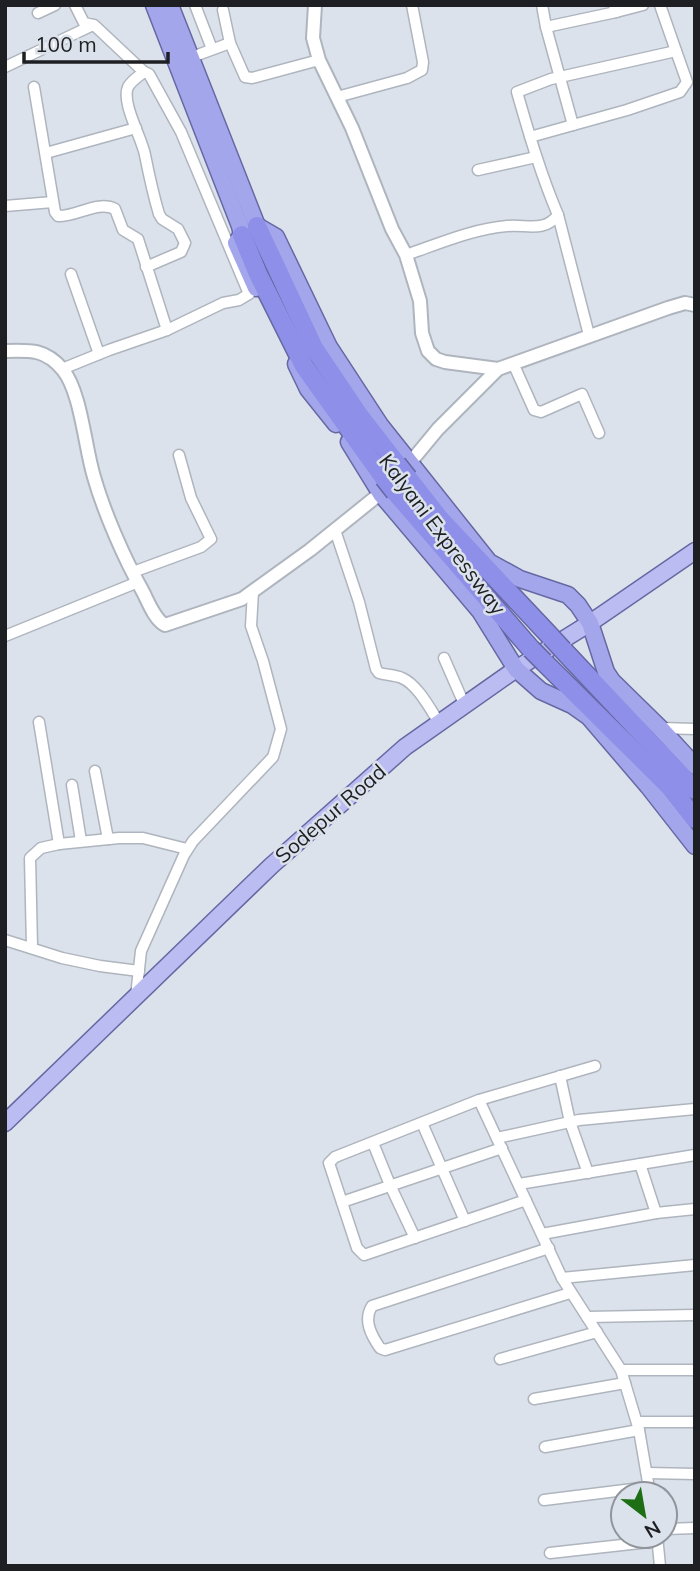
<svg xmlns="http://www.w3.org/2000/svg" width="700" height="1571" viewBox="0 0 700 1571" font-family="Mulish,sans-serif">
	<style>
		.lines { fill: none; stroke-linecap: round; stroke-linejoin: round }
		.minor-casing { stroke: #afb5be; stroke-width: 13 }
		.tertiary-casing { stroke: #afb5be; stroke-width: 16 }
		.primary-casing { stroke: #6668a3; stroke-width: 19 }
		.trunk-casing { stroke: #6668a3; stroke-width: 19 }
		.motorway-casing { stroke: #6668a3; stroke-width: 21 }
		.minor { stroke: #fff; stroke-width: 10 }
		.tertiary { stroke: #fff; stroke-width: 12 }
		.primary { stroke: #bbbcf1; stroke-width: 16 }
		.trunk { stroke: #a4a6ec; stroke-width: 16 }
		.motorway { stroke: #8e8fe8; stroke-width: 18 }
		.motorway-bridge-casing { stroke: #6668a3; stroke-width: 21; stroke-linecap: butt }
		.motorway-bridge { stroke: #8e8fe8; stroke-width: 18 }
		.labels { text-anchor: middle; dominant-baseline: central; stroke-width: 5; stroke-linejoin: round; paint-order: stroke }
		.street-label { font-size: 21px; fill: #1d1f22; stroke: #dce2eb }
	</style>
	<rect width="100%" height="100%" fill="#dce2eb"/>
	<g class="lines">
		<defs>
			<g id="minor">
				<path d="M195,5L212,49"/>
				<path d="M542,5L546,27L573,125"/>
				<path d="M614,5L616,12L643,5"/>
				<path d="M660,5L676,51"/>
				<path d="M223,10L230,43L245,77L252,78L319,60"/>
				<path d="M38,13L55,5"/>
				<path d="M546,27L616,12"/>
				<path d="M192,57L230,43"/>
				<path d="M5,67L93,25"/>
				<path d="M144,72C139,76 131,81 128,87C121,103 142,138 145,155C149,175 153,194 159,214L162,219L178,229L185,243L181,252L146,267"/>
				<path d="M34,87L55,212L58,216C76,217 98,200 115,209L123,230L138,239L167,330"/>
				<path d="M337,97L407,78L422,70L423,62L412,5"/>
				<path d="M46,153L136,128"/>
				<path d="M478,170L536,157"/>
				<path d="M5,206L53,202"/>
				<path d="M558,215L589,335"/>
				<path d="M406,255C438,244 472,229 507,226C526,224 544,233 558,215C541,175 529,134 517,92L551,79L676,51L687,82L680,92L627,110L530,137"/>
				<path d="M71,274L99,354"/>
				<path d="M513,363L534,410L541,412L582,394L599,433"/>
				<path d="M62,369L109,350L167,330L223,303L239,300L249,294L181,132L149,74L144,72L94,25L84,23L75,5"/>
				<path d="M335,530L359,602L376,669L379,673C386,675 395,675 402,678C418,685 430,709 440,724"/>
				<path d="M133,572L201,547L211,539L191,498L179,455"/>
				<path d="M5,636L138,582"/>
				<path d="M444,658L465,706"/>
				<path d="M39,722L59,844"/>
				<path d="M661,728L695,729"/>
				<path d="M95,771L108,839"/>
				<path d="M72,785L81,841"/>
				<path d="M5,940L62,958L100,966L139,971"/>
				<path d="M32,947L30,858L41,848L59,844L119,838H143L187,849"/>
				<path d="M136,996L141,951L184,855L193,841L273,757L281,729L263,661L251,626L253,591"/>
				<path d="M560,1076L570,1122L588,1173"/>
				<path d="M479,1100L595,1066"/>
				<path d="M422,1123L465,1221"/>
				<path d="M497,1138L579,1120L695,1109"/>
				<path d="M373,1143L390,1185L415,1238"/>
				<path d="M640,1164L656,1213"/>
				<path d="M519,1184L695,1155"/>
				<path d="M526,1200L364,1255L357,1248L329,1163L335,1157L479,1100L562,1278L621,1370L639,1430L650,1494"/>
				<path d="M342,1202L502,1148"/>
				<path d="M542,1234L656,1213L695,1209"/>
				<path d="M549,1248L372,1306C363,1320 371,1335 380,1348L385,1350L570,1293"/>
				<path d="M562,1278L695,1265"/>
				<path d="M587,1317L695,1315"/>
				<path d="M500,1359L597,1332"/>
				<path d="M621,1370H695"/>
				<path d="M534,1399L625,1383"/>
				<path d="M637,1422H695"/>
				<path d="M545,1447L639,1430"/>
				<path d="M647,1473L695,1474"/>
				<path d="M544,1500L649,1487"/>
				<path d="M665,1529L695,1528"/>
				<path d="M657,1536L660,1566"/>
				<path d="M550,1553L658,1541"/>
			</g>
			<g id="tertiary">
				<path d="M315,5L313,38L319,60L352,128L392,229L406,255L420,301L422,333L428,351L436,359L445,362L498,369"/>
				<path d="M5,351C30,350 46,349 63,370C81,392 85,448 94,477C104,512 124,558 142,590C148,601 154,619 165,625L242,599L310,550L387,488"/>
				<path d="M404,470L438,429L498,369L668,308L685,303L695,305"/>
			</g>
			<path id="primary" d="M5,1123L271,866L405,747L516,669L590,623L695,551"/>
			<g id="trunk">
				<path d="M154,5L240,226L242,235L236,243L256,288"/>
				<path d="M170,5L257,226L276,237L329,347L380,425L489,562L520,579L568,595L578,605L590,623L606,672L612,681L660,728L695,766"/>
				<path d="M296,364L308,389L336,424"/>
				<path d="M349,442L381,494L480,611L516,669L541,691L572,705L589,717L648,786L695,846"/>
			</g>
			<g id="motorway">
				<path d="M257,226L314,348L359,415L397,464"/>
				<path d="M242,235L258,274L304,366L384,478"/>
				<path d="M408,478L440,519L551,637"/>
				<path d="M395,492L531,649"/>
				<path d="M563,650L695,790"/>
				<path d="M544,662L672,789L695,819"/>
			</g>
		</defs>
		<use href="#minor" class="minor-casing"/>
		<use href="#tertiary" class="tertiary-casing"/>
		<use href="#primary" class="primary-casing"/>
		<use href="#trunk" class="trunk-casing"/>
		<use href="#motorway" class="motorway-casing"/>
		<use href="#minor" class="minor"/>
		<use href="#tertiary" class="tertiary"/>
		<use href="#primary" class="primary"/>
		<use href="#trunk" class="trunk"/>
		<use href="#motorway" class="motorway"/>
		<defs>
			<g id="motorway-bridge">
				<path d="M397,464L408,478"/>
				<path d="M384,478L395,492"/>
				<path d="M551,637L563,650"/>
				<path d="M531,649L544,662"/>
			</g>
		</defs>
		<use href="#motorway-bridge" class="motorway-bridge-casing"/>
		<use href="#motorway-bridge" class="motorway-bridge"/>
	</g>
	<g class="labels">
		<g class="street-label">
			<text transform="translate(443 534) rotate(53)">Kalyani Expressway</text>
			<text transform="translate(330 813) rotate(-41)">Sodepur Road</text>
		</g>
	</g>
	<rect width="700" height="1571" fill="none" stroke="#1d1f22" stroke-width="14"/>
	<g transform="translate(644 1515) rotate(149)"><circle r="33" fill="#dce2eb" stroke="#90949b" stroke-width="2"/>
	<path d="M0-5L12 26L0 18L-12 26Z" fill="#1d6e14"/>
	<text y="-10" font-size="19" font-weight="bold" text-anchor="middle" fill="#1d1f22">N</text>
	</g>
	<path d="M24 52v10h144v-10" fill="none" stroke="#1d1f22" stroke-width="3.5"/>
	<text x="35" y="52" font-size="21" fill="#1d1f22" stroke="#dce2eb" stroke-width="5" paint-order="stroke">100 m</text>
</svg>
